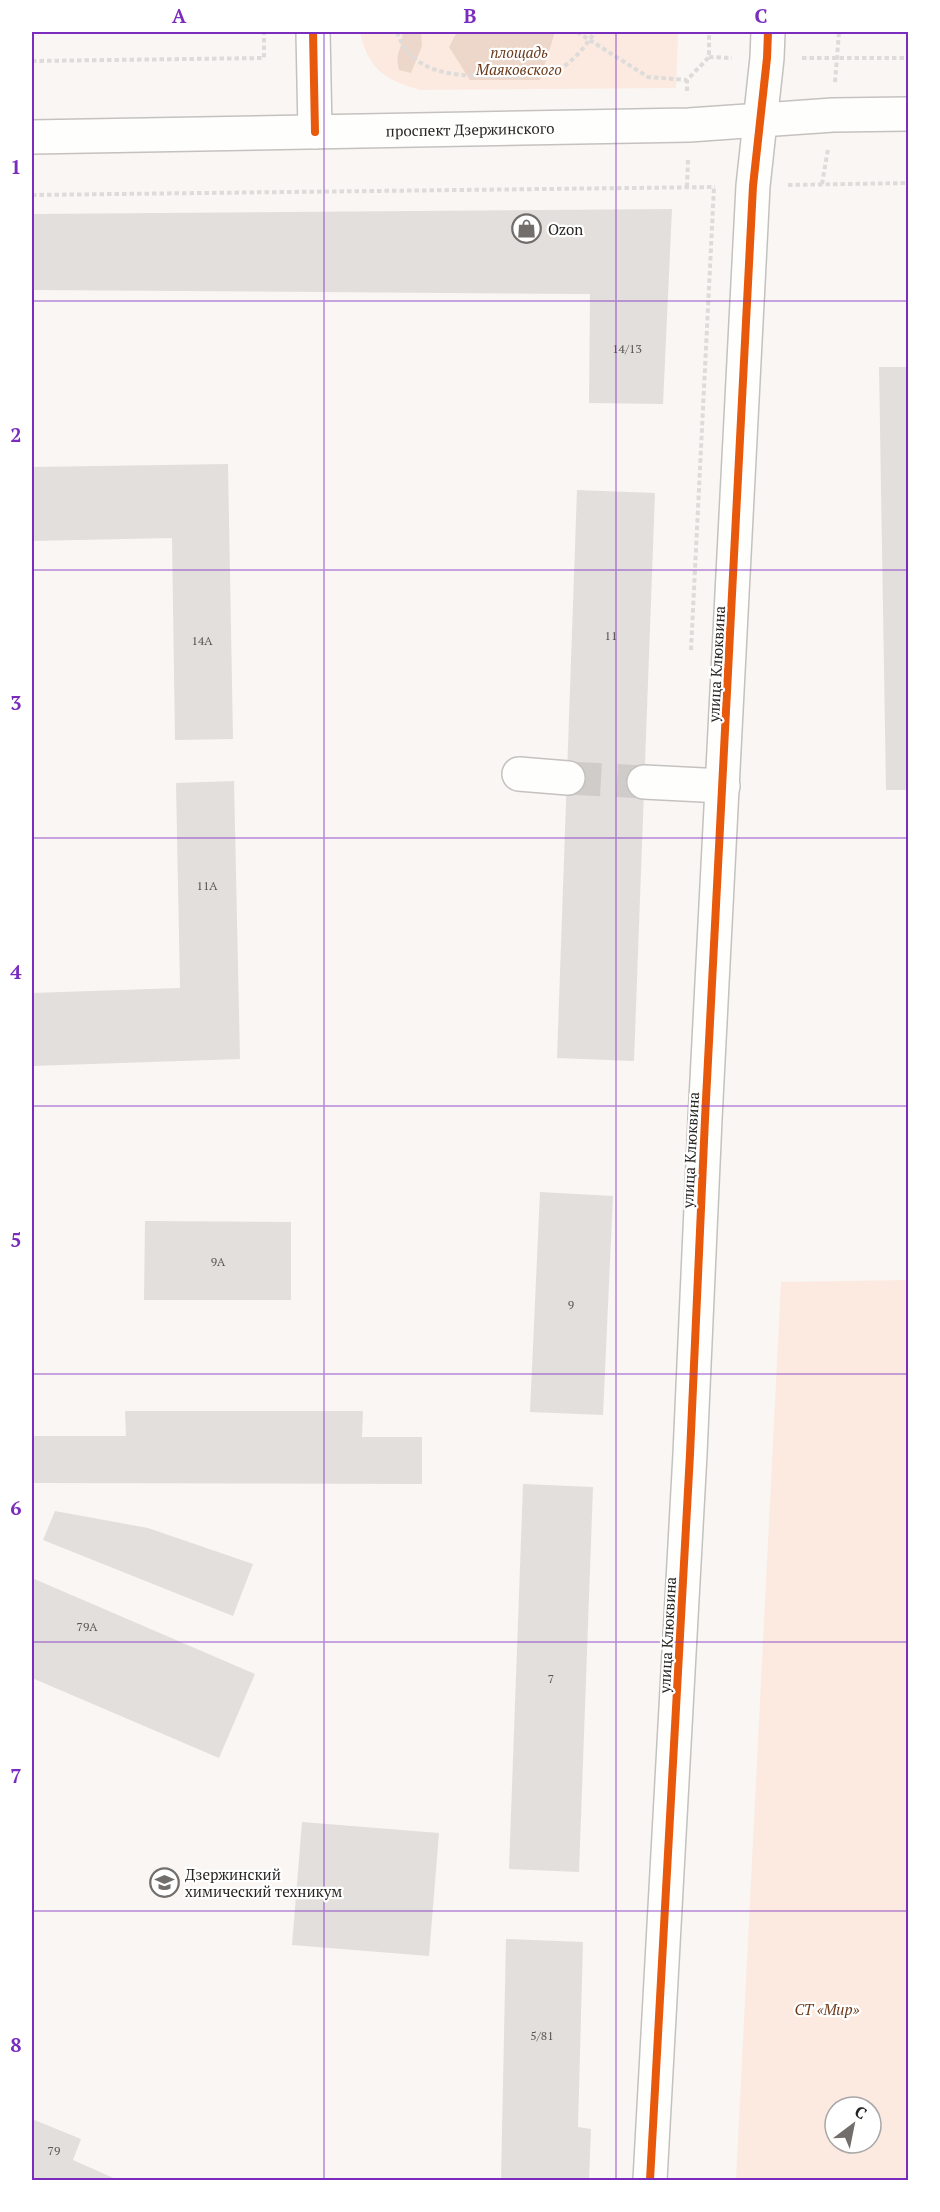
<svg xmlns="http://www.w3.org/2000/svg" width="940" height="2212" viewBox="0 0 940 2212" font-family="'PT Serif',serif">
	<style>
		.green { fill: #fceae0; fill-rule: evenodd }
		.forest { fill: #edd7ca }
		.building { fill: #e3dfdd }
		.lines { fill: none; stroke-linecap: round; stroke-linejoin: round }
		.minor-tunnel { stroke: #d0ccc9; stroke-width: 33; stroke-dasharray: 33 16; stroke-linecap: butt }
		.minor-casing { stroke: #c5c1bf; stroke-width: 36 }
		.major-casing { stroke: #c5c1bf; stroke-width: 36 }
		.path { stroke: #dddcda; stroke-width: 4; stroke-dasharray: 4.5 3; stroke-linecap: butt }
		.minor { stroke: #fefefd; stroke-width: 33 }
		.major { stroke: #fefefd; stroke-width: 33 }
		.cycleway-casing { stroke: #fff; stroke-width: 11 }
		.cycleway { stroke: #e8590c; stroke-width: 8 }
		.grid { fill: none; stroke: #7b2cbf; stroke-width: 1.5; stroke-opacity: 0.55 }
		.labels { text-anchor: middle; dominant-baseline: central; stroke-width: 4.5; stroke-linejoin: round; paint-order: stroke }
		.number-label { font-size: 12px; fill: #585553 }
		.park-label { font-size: 15px; font-style: italic; fill: #6b3a1b; stroke: #fff }
		.street-label { font-size: 15px; fill: #272422; stroke: #fff }
		.poi-label { font-size: 15px; fill: #272422; stroke: #fff; text-anchor: start }
		.neatline { fill: none; stroke: #7b2cbf; stroke-width: 2 }
		.grid-label { font-size: 20px; text-anchor: middle; font-weight: bold; fill: #7b2cbf }
	</style>
	<rect width="100%" height="100%" fill="#faf6f3"/>
	<g class="green">
		<path d="M360,32H678L676,88L420,90C385,80 368,69 360,32Z"/>
		<path d="M908,1280V2180H736L781,1282ZM835,2107H871V2143H835Z"/>
	</g>
	<g class="forest">
		<path d="M402,32H421L422,46L411,73L399,70C394,50 404,49 402,32Z"/>
		<path d="M457,32H555L540,80H470L449,47Z"/>
	</g>
	<g class="building">
		<path d="M672,209L663,404L589,403L590,294L32,290V214Z"/>
		<path d="M879,367H908V790H886Z"/>
		<path d="M228,464L233,739L175,740L172,538L32,541V467Z"/>
		<path d="M577,490L655,493L634,1061L557,1058Z"/>
		<path d="M234,781L240,1059L32,1066V993L180,988L176,783Z"/>
		<path d="M540,1192L613,1196L603,1415L530,1412Z"/>
		<path d="M145,1221L291,1222V1300H144Z"/>
		<path d="M125,1411H363L362,1437H422V1484L32,1483V1436H126Z"/>
		<path d="M523,1484L593,1487L579,1872L509,1869Z"/>
		<path d="M55,1511L148,1528L253,1564L233,1616L43,1540Z"/>
		<path d="M32,1578L255,1674L219,1758L32,1678Z"/>
		<path d="M302,1822L439,1833L429,1956L292,1945Z"/>
		<path d="M506,1939L583,1942L578,2127L591,2129L589,2180H501Z"/>
		<path d="M32,2119L81,2139L73,2160L118,2180H32Z"/>
	</g>
	<g class="lines">
		<path class="minor-tunnel" d="M568,778L644,782"/>
		<defs>
			<g id="minor">
				<path d="M313,32L315,132"/>
				<path d="M519,774L568,778"/>
				<path d="M644,782L723,786"/>
				<path d="M650,2180L690,1454L705,1119L753,186L767,58L768,32"/>
			</g>
			<path id="major" d="M32,137L689,125L833,115L908,114"/>
		</defs>
		<use href="#minor" class="minor-casing"/>
		<use href="#major" class="major-casing"/>
		<g class="path">
			<path d="M397,32C413,78 462,76 502,76C522,76 543,79 561,68C575,60 586,45 595,32"/>
			<path d="M577,32L648,77L687,80"/>
			<path d="M709,57L732,58"/>
			<path d="M802,58H908"/>
			<path d="M32,61L264,58V32"/>
			<path d="M835,82L839,32"/>
			<path d="M687,91V80L709,57V32"/>
			<path d="M822,184L828,149"/>
			<path d="M788,185L908,183"/>
			<path d="M687,187L688,158"/>
			<path d="M32,195L715,187"/>
			<path d="M691,650L714,187"/>
		</g>
		<use href="#minor" class="minor"/>
		<use href="#major" class="major"/>
		<defs>
			<g id="cycleway">
				<path d="M313,32L315,132"/>
				<path d="M650,2180L690,1454L705,1119L753,186L767,58L768,32"/>
			</g>
		</defs>
		<use href="#cycleway" class="cycleway-casing"/>
		<use href="#cycleway" class="cycleway"/>
	</g>
	<path class="grid" d="M324,32V2180M616,32V2180M32,301H908M32,570H908M32,838H908M32,1106H908M32,1374H908M32,1642H908M32,1911H908"/>
	<defs>
		<symbol id="shop-ring" viewBox="-11 -11 22 22"><circle r="9.5" fill="#fff" stroke="#716e6b" stroke-width="1.5"/><path d="M-5-2.5h2.3a2.7 3.5 0 0 1 5.4 0H5L5.5 6h-11ZM-1.5-2.5h3a1.5 2.3 0 0 0-3 0Z" fill="#716e6b"/></symbol>
		<symbol id="university-ring" viewBox="-11 -11 22 22"><circle r="9.5" fill="#fff" stroke="#716e6b" stroke-width="1.5"/><path d="M0-5L7-2L0 1L-7-2ZM-4 1L0 2.5L4 1V4Q0 6-4 4Z" fill="#716e6b"/></symbol>
	</defs>
	<g fill-rule="evenodd">
		<use href="#shop-ring" x="510" y="212" width="33" height="33"/>
		<use href="#university-ring" x="148" y="1866" width="33" height="33"/>
	</g>
	<g class="labels">
		<g class="number-label">
			<text x="627" y="348">14/13</text>
			<text x="611" y="635">11</text>
			<text x="202" y="640">14А</text>
			<text x="207" y="885">11А</text>
			<text x="218" y="1261">9А</text>
			<text x="571" y="1304">9</text>
			<text x="87" y="1626">79А</text>
			<text x="551" y="1678">7</text>
			<text x="542" y="2035">5/81</text>
			<text x="54" y="2150">79</text>
		</g>
		<g class="park-label">
			<text x="519" y="52">площадь<tspan x="519" dy="17">Маяковского</tspan></text>
			<text x="827" y="2009">СТ «Мир»</text>
		</g>
		<g class="street-label">
			<text transform="translate(470 129) rotate(-1)">проспект Дзержинского</text>
			<text transform="translate(716 664) rotate(-87)">улица Клюквина</text>
			<text transform="translate(690 1150) rotate(-87)">улица Клюквина</text>
			<text transform="translate(667 1635) rotate(-87)">улица Клюквина</text>
		</g>
		<g class="poi-label">
			<text x="548" y="229">Ozon</text>
			<text x="185" y="1874">Дзержинский<tspan x="185" dy="17">химический техникум</tspan></text>
		</g>
	</g>
	<rect width="940" height="2212" fill="none" stroke="#ffffff" stroke-width="66"/>
	<g transform="translate(853 2125) rotate(32)"><circle r="28" fill="#ffffff" stroke="#a9a7a7" stroke-width="1.5"/>
	<path d="M0-4.5L10 22L0 15L-10 22Z" fill="#716e6b"/>
	<text y="-9" font-size="16" font-weight="bold" text-anchor="middle" fill="#272422">С</text>
	</g>
	<rect x="33" y="33" width="874" height="2146" class="neatline"/>
	<g class="grid-label">
		<text x="179" y="23">A</text>
		<text x="470" y="23">B</text>
		<text x="761" y="23">C</text>
		<text x="16" y="174">1</text>
		<text x="16" y="442">2</text>
		<text x="16" y="710">3</text>
		<text x="16" y="979">4</text>
		<text x="16" y="1247">5</text>
		<text x="16" y="1515">6</text>
		<text x="16" y="1783">7</text>
		<text x="16" y="2052">8</text>
	</g>
</svg>
